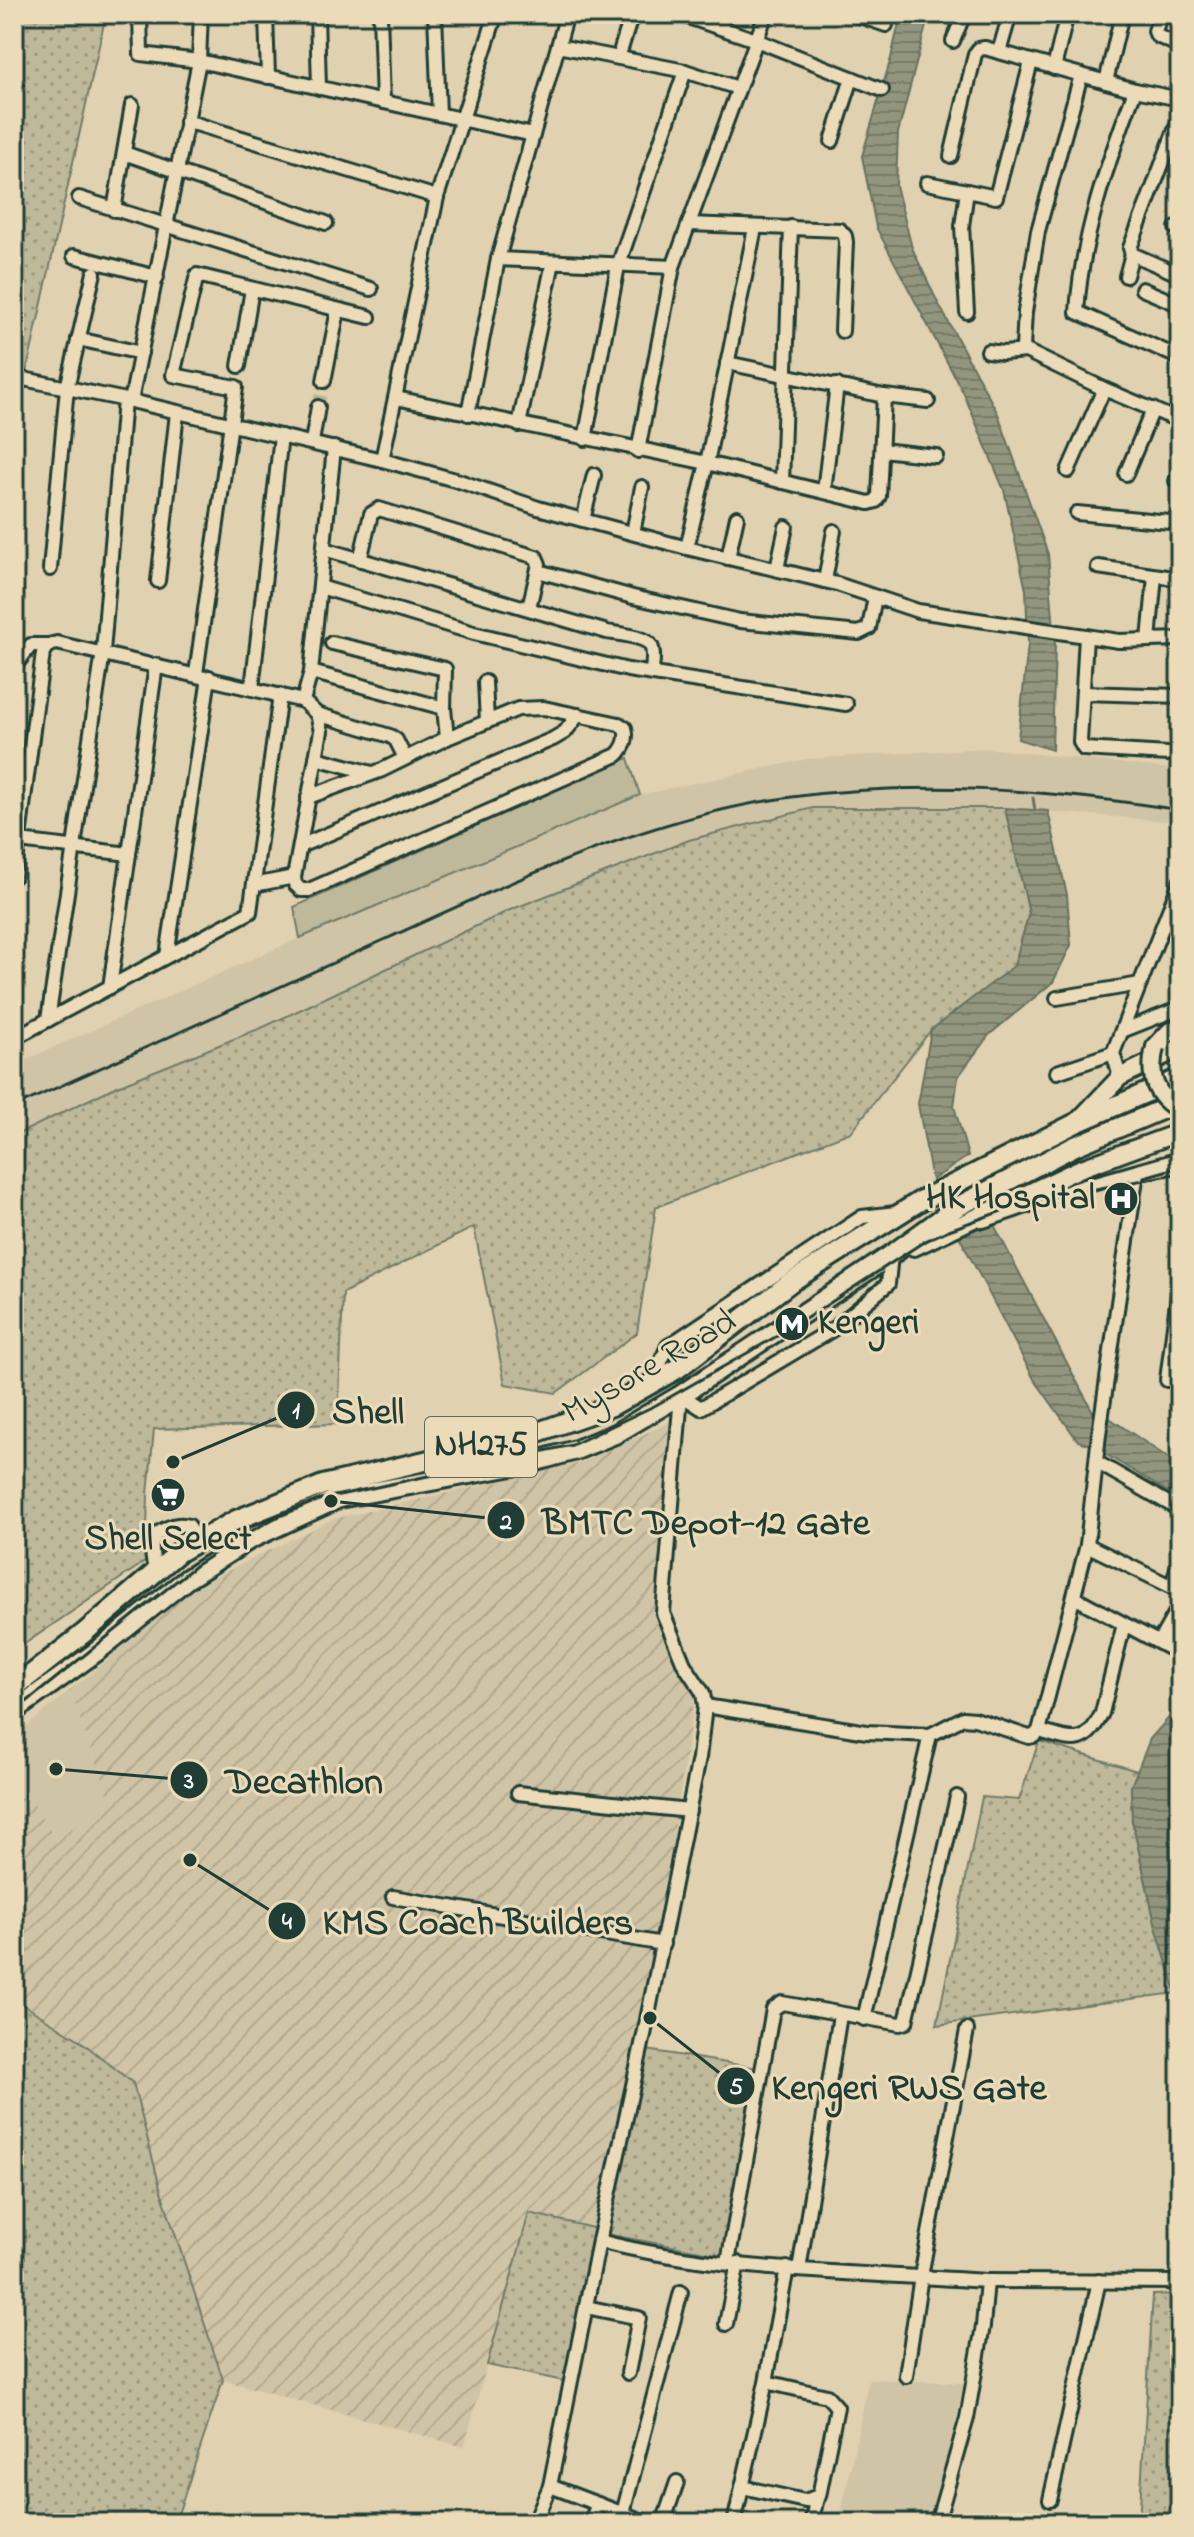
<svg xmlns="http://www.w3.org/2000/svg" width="1194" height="2537" viewBox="0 0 1194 2537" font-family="'Indie Flower',sans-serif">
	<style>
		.built { fill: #d0c4a6 }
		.industrial { fill: url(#industrial-furrows) }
		.grass { fill: url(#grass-dots); stroke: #6f7b68; stroke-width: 2 }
		.park { fill: #bfb99b; stroke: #6f7b68; stroke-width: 2 }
		.water { fill: url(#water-rules); stroke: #657260; stroke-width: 2 }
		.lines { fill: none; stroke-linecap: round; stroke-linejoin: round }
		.stream { stroke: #657260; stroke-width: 3 }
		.minor-tunnel { stroke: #b9b397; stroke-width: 12; stroke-dasharray: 12 6; stroke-linecap: butt }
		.minor-casing { stroke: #1f3d34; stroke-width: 18 }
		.major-casing { stroke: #1f3d34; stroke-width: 22 }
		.highway-casing { stroke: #1f3d34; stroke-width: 24 }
		.minor { stroke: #ecdbb8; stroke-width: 12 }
		.major { stroke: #ecdbb8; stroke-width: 16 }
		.highway { stroke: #ecdbb8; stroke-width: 18 }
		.rail { stroke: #1f3d34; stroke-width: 3 }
		.major-bridge-casing { stroke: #1f3d34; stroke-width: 22; stroke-linecap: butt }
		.major-bridge { stroke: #ecdbb8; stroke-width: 16 }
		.labels { text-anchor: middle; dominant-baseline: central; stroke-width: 6; stroke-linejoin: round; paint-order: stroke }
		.shield { fill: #ecdbb8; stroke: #5c6c5c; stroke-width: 2 }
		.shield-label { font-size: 34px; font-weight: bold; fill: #1f3d34 }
		.poi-label { font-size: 36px; font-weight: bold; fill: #1f3d34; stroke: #ecdbb8; text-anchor: end }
		.street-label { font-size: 36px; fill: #1f3d34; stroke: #ecdbb8 }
		.leader { fill: none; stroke: #1f3d34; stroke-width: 3 }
		.callout-dot { fill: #1f3d34; stroke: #ecdbb8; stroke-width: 3 }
		.mark-label { font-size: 24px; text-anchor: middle; font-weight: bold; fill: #fff }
		.callout-label { font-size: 38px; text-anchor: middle; font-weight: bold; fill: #1f3d34; stroke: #ecdbb8; stroke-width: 6; stroke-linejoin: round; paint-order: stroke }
	</style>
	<defs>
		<pattern id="industrial-furrows" width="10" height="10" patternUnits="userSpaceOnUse" patternTransform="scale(2)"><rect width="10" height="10" fill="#d0c4a6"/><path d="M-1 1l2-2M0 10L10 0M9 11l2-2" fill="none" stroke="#b2a990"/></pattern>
		<pattern id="grass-dots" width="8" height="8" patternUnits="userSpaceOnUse" patternTransform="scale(2)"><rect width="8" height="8" fill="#bfb99b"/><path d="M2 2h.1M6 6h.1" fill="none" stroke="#9b987f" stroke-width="1.8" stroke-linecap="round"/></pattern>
		<pattern id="water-rules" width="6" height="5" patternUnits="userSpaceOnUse" patternTransform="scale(2)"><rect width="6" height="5" fill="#93967e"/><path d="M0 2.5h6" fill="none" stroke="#777c68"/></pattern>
	</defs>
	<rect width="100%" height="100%" fill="#e0d1b0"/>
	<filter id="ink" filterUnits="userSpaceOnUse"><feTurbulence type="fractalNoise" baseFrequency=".0125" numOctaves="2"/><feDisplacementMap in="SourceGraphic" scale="16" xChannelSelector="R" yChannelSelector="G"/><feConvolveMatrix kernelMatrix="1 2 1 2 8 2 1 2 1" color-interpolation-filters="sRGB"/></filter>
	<g filter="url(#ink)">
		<g class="built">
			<path d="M986,748L1180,770V822L1005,808H813L689,840L510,910L266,1026L115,1087L14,1136V1065L300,938L640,795L807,759Z"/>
			<path d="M69,1691L110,1799L56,1840L14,1772V1737Z"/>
			<path d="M869,2379L964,2383L932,2523H839Z"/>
		</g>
		<path class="industrial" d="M675,1420L655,1611L678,1668L696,1689L670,1858L597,2229L529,2214L464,2447L223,2380L161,2191L133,2083L23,2004L14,2018V1772L56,1840L110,1799L69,1691L197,1586L333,1519L580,1463Z"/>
		<g class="grass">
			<path d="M14,14H106L26,374L14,372Z"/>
			<path d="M813,808H1005L1029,913L1014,967L931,1030L851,1132L656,1207L637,1333L556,1393L505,1384L474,1227L343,1293L338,1424L154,1429L148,1495L146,1561L14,1651V1136L115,1087L266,1026L510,910L689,840Z"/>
			<path d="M1039,1741L1137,1771L1131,1787L1132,1820L1156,1927L1176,1993L937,2025L982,1797L1019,1800Z"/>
			<path d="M22,2004L78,2039L133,2083L161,2191L223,2380L175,2523H41L38,2519L14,2512V2018Z"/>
			<path d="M647,2050L758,2068L722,2255L605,2234Z"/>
			<path d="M529,2213L597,2229L564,2381L487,2365Z"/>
			<path d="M1180,2294V2523H1139L1153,2295Z"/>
		</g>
		<path class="park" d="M628,758L640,795L300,938L294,907Z"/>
		<g class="water">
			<path d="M901,14H929L898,133L896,186L912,248L937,301L998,414L1048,554L1055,643L1052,750L1018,739L1028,644L1026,590L1004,490L964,394L876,227L862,156L891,58Z"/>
			<path d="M1005,808L1048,811L1067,895L1071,945L1053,982L989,1035L958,1077L954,1106L968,1156L932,1180L918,1104L931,1030L1014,966L1029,913Z"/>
			<path d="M993,1223L1094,1414L1091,1445L1078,1441L1034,1379L959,1236Z"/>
			<path d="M1105,1415L1180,1466V1499L1100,1451Z"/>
			<path d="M1180,1705V1773L1174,1806L1180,1835V2005L1156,1927L1132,1820L1131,1787L1150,1739Z"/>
		</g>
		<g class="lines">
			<path class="stream" d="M1033,798L1035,810"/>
			<path class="minor-tunnel" d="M318,407L324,381"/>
			<defs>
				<g id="minor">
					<path d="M140,14L141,54L199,61L201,14"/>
					<path d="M266,14L268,77"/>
					<path d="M317,14L319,88"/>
					<path d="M380,14L383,102"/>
					<path d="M435,14L439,114"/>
					<path d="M679,14L756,40L882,90"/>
					<path d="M854,14L886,25"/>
					<path d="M1010,14L999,52L1135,90L1180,99"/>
					<path d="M1161,14L1155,31L1157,36L1180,46"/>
					<path d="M953,41L964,14"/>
					<path d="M558,46L685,71L738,88"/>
					<path d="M621,49L632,14"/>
					<path d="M1054,68L1067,14"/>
					<path d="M1081,75L1038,231L1025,312L1023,347L1026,351L1104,389L1180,421"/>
					<path d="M1106,82L1122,14"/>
					<path d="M1135,90C1108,162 1082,234 1077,312L1180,358"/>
					<path d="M1180,117L1130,248L1132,254L1180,275"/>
					<path d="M186,121L437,197"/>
					<path d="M832,141L852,78"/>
					<path d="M124,153L326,223"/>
					<path d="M951,156L975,54L979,49L985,48L999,52"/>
					<path d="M927,183L967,191"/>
					<path d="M79,198L371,289"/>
					<path d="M114,210L132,105"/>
					<path d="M689,224L840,230L845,236L846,242L842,331"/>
					<path d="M1176,228L1180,230"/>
					<path d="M74,256L157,277"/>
					<path d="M498,259L673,267"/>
					<path d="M1126,276L1132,254"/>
					<path d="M1142,289L1180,305"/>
					<path d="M967,312L962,226L967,191L996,197L1031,62"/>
					<path d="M78,339L141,353"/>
					<path d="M988,351L1003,353L1026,351"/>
					<path d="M239,366L252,289"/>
					<path d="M14,377L131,401L382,460L459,481L538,508L687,548L837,584L918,611L1119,641L1180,639"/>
					<path d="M324,381L338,310"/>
					<path d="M884,396L928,401"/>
					<path d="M396,398L707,463L869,503L876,501L879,496L884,396L727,363"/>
					<path d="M131,401L199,61L533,135"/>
					<path d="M468,414L498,259L567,14"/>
					<path d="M519,425L553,262"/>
					<path d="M585,439L618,266L685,71"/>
					<path d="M312,442L318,407"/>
					<path d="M882,450L936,456"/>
					<path d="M638,451L673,267L766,14"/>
					<path d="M382,460L437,197L496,14"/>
					<path d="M1068,471L1104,389"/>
					<path d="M1126,474L1153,409"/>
					<path d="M1176,481L1180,471"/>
					<path d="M782,482L791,227"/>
					<path d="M824,491L837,385"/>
					<path d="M1077,513L1180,523"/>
					<path d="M583,520L594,475"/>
					<path d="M633,533L642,487"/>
					<path d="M687,548L707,463L755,228"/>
					<path d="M324,549L607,632C618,634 646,636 651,646C655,653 652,666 652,673"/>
					<path d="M728,558L737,517"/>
					<path d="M360,560L371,514L379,509L536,557L539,564L529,608"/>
					<path d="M1098,567L1180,579"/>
					<path d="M50,569L67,388L94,273"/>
					<path d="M777,569L786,527"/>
					<path d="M538,571L633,597L740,621L859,633L869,628L875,597"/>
					<path d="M158,581L177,413"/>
					<path d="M825,581L834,531"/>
					<path d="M320,587L474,633L628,670L846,704"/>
					<path d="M1086,636L1080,742L1084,749L1168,754"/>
					<path d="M1149,640L1155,576"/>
					<path d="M332,643L445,669L444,708L447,738"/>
					<path d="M14,667L31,645H49"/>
					<path d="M311,672L444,708"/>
					<path d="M196,674L236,387L173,375L197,275L369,317"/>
					<path d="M485,682L487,721"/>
					<path d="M252,688L281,436"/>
					<path d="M1083,693L1180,696"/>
					<path d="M303,701L317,714L321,731L294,877L295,884L301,890H309L617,755C624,748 628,738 625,728L619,724L544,708L518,709L447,738L382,770L308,797"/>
					<path d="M317,714L390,736L396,740L405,758"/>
					<path d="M316,758L372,773"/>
					<path d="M19,841L129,854"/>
					<path d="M300,846L553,739L565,732L578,715"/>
					<path d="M14,876L43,653L49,645L57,643L303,701L311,672L334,448"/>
					<path d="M254,885L294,877"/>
					<path d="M167,956L209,677"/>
					<path d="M110,987L156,665"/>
					<path d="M1057,998L1140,984"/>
					<path d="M48,1020L103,652L124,400"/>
					<path d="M1122,1031L1180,1008"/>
					<path d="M14,1038L250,912L280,695"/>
					<path d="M1057,1072L1113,1053"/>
					<path d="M1120,1077L1113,1053L1180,882"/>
					<path d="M983,1221L1085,1186L1180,1159"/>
					<path d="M1167,1380L1180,1279"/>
					<path d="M651,1384L668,1346L862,1217L896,1213"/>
					<path d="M1098,1463L1180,1510"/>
					<path d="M1087,1545L1180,1591"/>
					<path d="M155,1572C154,1563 151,1553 152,1545C153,1530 177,1522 189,1526L195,1543"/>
					<path d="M1172,1587L1180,1557"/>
					<path d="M1074,1597L1180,1654"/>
					<path d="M1159,1642L1180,1605"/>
					<path d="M705,1706L867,1732L930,1735L963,1718L975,1719L1029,1737L1034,1736L1039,1731L1087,1545L1099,1434L1137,1172"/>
					<path d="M1039,1731C1072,1740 1085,1749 1102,1713L1124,1624"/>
					<path d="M518,1793L689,1811"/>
					<path d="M393,1897L663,1944"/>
					<path d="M864,2019L930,1735"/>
					<path d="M599,2241C721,2273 861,2272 987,2281L983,2326L967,2418L937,2523"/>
					<path d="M728,2262L773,2009L782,2003L900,2024L906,2022L957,1797"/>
					<path d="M799,2270L840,2015"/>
					<path d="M987,2281L1180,2282"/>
					<path d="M586,2307L639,2318L628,2373"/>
					<path d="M726,2324L738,2263"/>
					<path d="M906,2376L921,2276L967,2030"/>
					<path d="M550,2486L648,2523"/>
					<path d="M742,2487L805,2501L819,2496L837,2407L827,2396L766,2382"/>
					<path d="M1050,2500L1099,2281"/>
					<path d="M623,2513L681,2292"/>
					<path d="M534,2523L550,2486L599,2241L644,2035L699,1758L705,1706L703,1693L684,1664L663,1613L681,1395L701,1408L835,1328L888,1284L891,1255"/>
					<path d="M590,2523L598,2504"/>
					<path d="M663,2523L677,2482"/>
					<path d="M734,2523L766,2382L787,2268"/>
					<path d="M811,2523L817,2498"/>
				</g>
				<g id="major">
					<path d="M1155,1047L1169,1032L1180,1027"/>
					<path d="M1076,1123L1120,1077L1180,1048"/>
					<path d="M914,1247L1079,1169L1180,1132"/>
				</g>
				<g id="highway">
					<path d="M14,1688L84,1633L179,1552L236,1520L323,1485L518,1439L612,1406L677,1369L791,1282L920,1201L1076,1123L1180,1078"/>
					<path d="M14,1711L96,1652L187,1579L250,1539L339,1498L529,1463L576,1450L615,1434L681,1395L891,1255L957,1207L1075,1146L1180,1102"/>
				</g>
			</defs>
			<use href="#minor" class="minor-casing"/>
			<use href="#major" class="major-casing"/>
			<use href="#highway" class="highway-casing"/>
			<use href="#minor" class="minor"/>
			<use href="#major" class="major"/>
			<use href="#highway" class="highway"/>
			<g class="rail">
				<path d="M14,1107C138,1051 262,995 386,939C516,880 649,816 792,797C921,780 1052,790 1180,810"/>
				<path d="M14,1712L195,1566L233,1541L275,1518L321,1499L572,1445L656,1405L793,1327L925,1241L949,1230L1027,1202L1180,1173"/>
			</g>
			<defs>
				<path id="major-bridge" d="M1155,1047C1148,1075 1154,1096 1180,1110"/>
			</defs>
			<use href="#major-bridge" class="major-bridge-casing"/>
			<use href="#major-bridge" class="major-bridge"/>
		</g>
	</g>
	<defs>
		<symbol id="hospital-disc" viewBox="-11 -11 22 22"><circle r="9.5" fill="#1f3d34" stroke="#ecdbb8"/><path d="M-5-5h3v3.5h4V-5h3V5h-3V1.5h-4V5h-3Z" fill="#fff"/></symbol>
		<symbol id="metro-disc" viewBox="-11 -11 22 22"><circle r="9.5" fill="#1f3d34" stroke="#ecdbb8"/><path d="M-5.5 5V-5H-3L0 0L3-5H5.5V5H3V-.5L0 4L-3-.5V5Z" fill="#fff"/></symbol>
		<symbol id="supermarket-disc" viewBox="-11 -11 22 22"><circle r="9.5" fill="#1f3d34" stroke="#ecdbb8"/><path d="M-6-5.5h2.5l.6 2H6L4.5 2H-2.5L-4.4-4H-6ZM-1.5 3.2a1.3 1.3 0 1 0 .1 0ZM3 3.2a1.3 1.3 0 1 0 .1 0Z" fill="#fff"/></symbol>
	</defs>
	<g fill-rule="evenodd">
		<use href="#hospital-disc" x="1101" y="1179" width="40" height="40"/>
		<use href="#metro-disc" x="772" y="1304" width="40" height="40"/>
		<use href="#supermarket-disc" x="148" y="1475" width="40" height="40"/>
	</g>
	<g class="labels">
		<rect class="shield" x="425" y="1417" width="112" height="60" rx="6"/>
		<g class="shield-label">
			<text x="481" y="1447">NH275</text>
		</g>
		<g class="poi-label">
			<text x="1095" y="1199">HK Hospital</text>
			<text x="818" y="1324" text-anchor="start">Kengeri</text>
			<text x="168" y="1540" text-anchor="middle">Shell Select</text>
		</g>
		<g class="street-label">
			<text transform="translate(650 1368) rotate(-30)">Mysore Road</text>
		</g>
	</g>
	<path class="leader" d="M173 1462L296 1410M331 1501L506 1520M56 1769L189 1780M190 1860L287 1921M650 2018L736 2086"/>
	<g class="callout-dot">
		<circle cx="173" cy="1462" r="8"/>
		<circle cx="331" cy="1501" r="8"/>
		<circle cx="56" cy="1769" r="8"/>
		<circle cx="190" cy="1860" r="8"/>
		<circle cx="650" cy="2018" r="8"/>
		<circle cx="296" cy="1410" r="20"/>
		<circle cx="506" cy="1520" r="20"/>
		<circle cx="189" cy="1780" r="20"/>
		<circle cx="287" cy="1921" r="20"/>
		<circle cx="736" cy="2086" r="20"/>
	</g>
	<g class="mark-label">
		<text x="296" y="1418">1</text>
		<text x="506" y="1529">2</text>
		<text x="189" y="1788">3</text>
		<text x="287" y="1929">4</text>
		<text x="736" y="2094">5</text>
	</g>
	<g class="callout-label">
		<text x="368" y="1423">Shell</text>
		<text x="706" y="1534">BMTC Depot-12 Gate</text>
		<text x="304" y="1793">Decathlon</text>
		<text x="478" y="1934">KMS Coach Builders</text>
		<text x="909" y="2099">Kengeri RWS Gate</text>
	</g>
	<rect width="1194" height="2537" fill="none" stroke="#ecdbb8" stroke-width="48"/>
	<rect x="24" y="24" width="1146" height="2489" fill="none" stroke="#1f3d34" stroke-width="3" filter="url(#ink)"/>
</svg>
